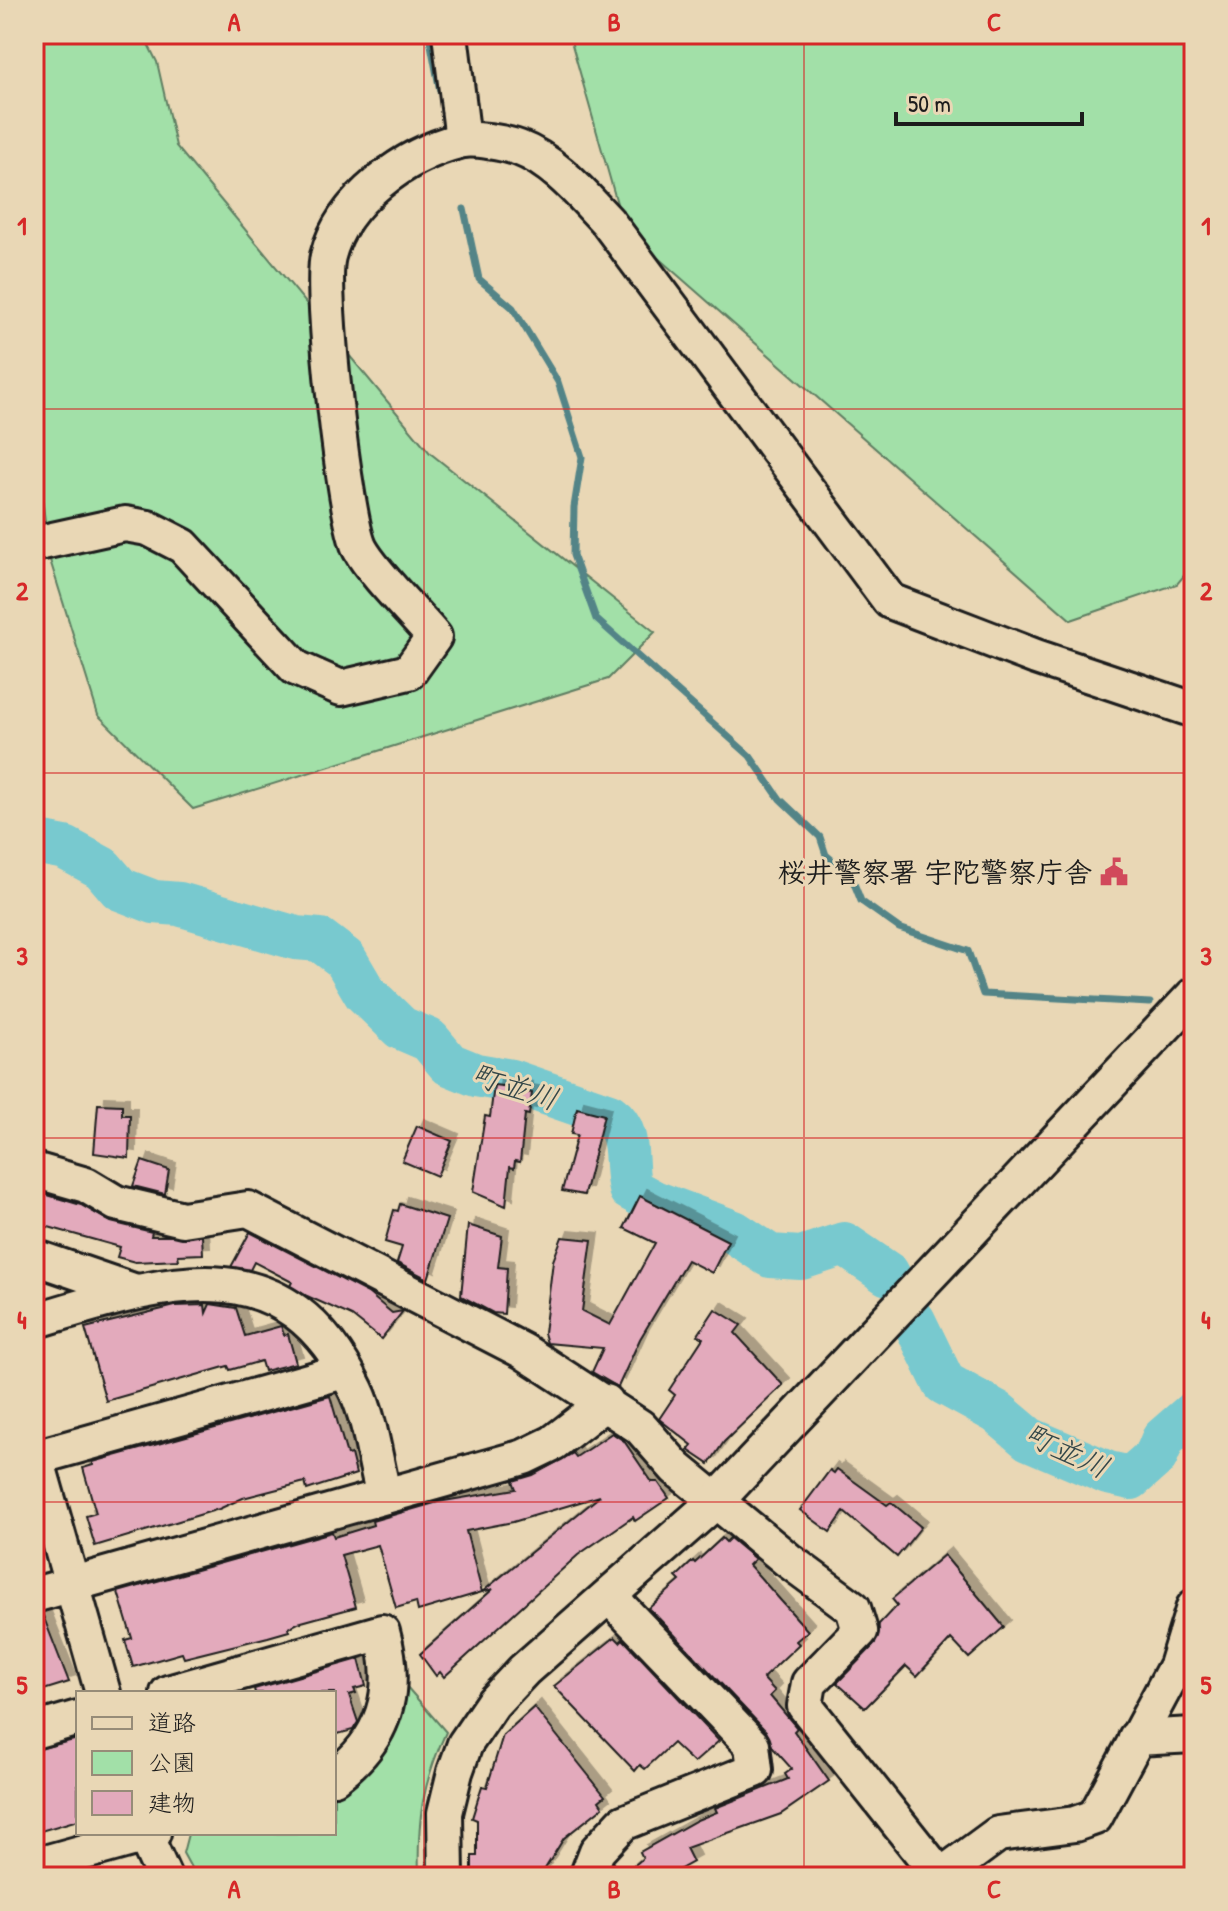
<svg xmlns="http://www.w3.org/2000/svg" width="1228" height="1911" viewBox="0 0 1228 1911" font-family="'Patrick Hand','Klee One',sans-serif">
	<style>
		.green { fill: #a2e0a8; stroke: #5f7e62; stroke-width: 2 }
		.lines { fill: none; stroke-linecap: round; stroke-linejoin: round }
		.stream { stroke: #538487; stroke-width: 7 }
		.river { stroke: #78c9cf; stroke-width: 44 }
		.building { fill: #e3aabc; stroke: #1c1c1c; stroke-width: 2; filter: url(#shadow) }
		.minor-casing { stroke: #1c1c1c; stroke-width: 40 }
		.minor { stroke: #e9d7b5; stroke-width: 34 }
		.grid { fill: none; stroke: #d62828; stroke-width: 2; stroke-opacity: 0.55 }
		.labels { text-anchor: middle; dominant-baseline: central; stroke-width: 6; stroke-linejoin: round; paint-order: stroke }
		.poi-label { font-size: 28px; font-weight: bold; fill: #1c1c1c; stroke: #e9d7b5; text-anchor: end }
		.water-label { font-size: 30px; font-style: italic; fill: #334749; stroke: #e9d7b5 }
		.neatline { fill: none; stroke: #d62828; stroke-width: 3 }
		.grid-label { font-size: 26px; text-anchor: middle; font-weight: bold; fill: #d62828 }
	</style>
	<defs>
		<filter id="shadow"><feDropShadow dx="7" dy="-7" stdDeviation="0" flood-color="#0004"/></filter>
	</defs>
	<rect width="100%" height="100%" fill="#e9d7b5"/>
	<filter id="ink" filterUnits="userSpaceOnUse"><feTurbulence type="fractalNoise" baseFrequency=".0125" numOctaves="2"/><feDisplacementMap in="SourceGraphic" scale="16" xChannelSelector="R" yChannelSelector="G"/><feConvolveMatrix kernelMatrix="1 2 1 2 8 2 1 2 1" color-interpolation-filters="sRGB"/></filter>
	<g filter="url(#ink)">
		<g class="green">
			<path d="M34,34H143L157,62L176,146L430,453L655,632L608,679L193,809L98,715L50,560L38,466L34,462Z"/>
			<path d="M569,34H1194V564L1177,584L1071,620L624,228Z"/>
			<path d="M400,1679L446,1732C422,1784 417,1821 419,1877H196L183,1853L188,1834L334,1833V1791Z"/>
		</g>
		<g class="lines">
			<g class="stream">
				<path d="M429,34L440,91"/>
				<path d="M464,209L479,279L513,308L558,382L582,457L574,507L573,555L596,619L750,756L780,799L820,837L826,855L851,876L861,901L899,928L968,951L983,994L1150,1003"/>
			</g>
			<g class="river">
				<path d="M34,842L65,848L102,868L120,889L154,902L179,904L296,938L320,940L345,959L365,993L401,1028L429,1040L449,1064L476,1075L511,1081L609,1115C633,1132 623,1162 630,1189L654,1202L734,1232L770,1256L801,1258L844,1244L888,1274"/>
				<path d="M914,1321L944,1383L997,1412L1029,1439L1108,1473L1131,1478L1156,1456L1163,1439L1194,1412"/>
			</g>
		</g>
		<g class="building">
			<path d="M494,1085L526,1089V1092L532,1093L529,1115L525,1114L520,1162L515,1161L514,1168L510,1167L506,1206L473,1192L485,1116L490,1117Z"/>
			<path d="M98,1104L122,1105V1115H130L129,1158L94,1153Z"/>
			<path d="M577,1108L604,1115L584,1195L562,1191L577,1135L571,1134Z"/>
			<path d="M417,1126L452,1141L437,1176L402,1161Z"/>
			<path d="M142,1161L169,1170L165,1194L133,1186Z"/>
			<path d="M34,1191L81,1205L111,1222L152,1232L151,1236H202L203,1254L178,1255L179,1260L135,1262L117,1257L120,1247L34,1223Z"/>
			<path d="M640,1196L728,1241L712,1273L687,1260L640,1339L618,1387L592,1372L603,1348L547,1343L544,1333L553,1261L562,1237L592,1240L582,1311L610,1325L655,1243L624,1228Z"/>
			<path d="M400,1204L447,1219L428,1279L397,1263L402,1247L385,1242L394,1210L398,1211Z"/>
			<path d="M468,1225L502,1236L498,1267L507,1268L504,1314L493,1313L461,1296Z"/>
			<path d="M250,1232L368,1293L392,1313L403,1311L381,1339L352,1316L307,1296L290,1286L292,1282L254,1262L250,1270L231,1267Z"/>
			<path d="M210,1304L236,1308L245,1336L281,1326L284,1335L288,1334L296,1363L264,1371L261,1361L230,1370L228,1366L106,1401L85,1328L175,1306L205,1305L206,1313Z"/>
			<path d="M715,1309L741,1325L735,1333L783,1385L724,1442L709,1464L688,1450L692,1445L659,1419L675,1395L669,1390L703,1338L698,1335Z"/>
			<path d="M330,1396L347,1455L351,1454L356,1474L307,1490L305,1482L243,1498L219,1509L95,1546L86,1516L96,1513L83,1468L93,1465V1462Z"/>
			<path d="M612,1433L624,1441L652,1482H658L669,1498L635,1521L633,1517L578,1555L444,1677L440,1672L436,1676L420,1654L493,1589L482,1592L600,1496L513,1522L466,1531L482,1592L418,1611L416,1602L396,1608L378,1545L341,1555L356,1607L298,1623L288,1628L289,1631L268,1637L184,1658L182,1653L133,1667L125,1640L132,1638L118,1592L332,1532L334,1537L373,1525L372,1521L438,1502L516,1489L513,1481L533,1475L573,1453L576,1457Z"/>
			<path d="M837,1469L887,1505L891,1502L921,1527L897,1557L844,1512L830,1532L800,1510L830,1470L834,1473Z"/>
			<path d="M722,1538L726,1542L730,1538L755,1559L749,1565L808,1631L796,1641L799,1644L763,1678L775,1691L770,1696L797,1728L794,1731L829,1781L781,1814L686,1848L693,1862L666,1877H621L643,1858L640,1852L697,1820L717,1812L715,1808L788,1779L785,1774L792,1769L773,1748L766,1731L649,1608L680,1581L676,1577L693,1561L695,1563Z"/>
			<path d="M944,1555L1004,1627L969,1658L951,1639L917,1676L906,1666L865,1708L837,1683L875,1644L879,1624L897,1605L892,1599Z"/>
			<path d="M42,1613L69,1682L34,1693V1614Z"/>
			<path d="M615,1637L620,1642L623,1639L719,1741L694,1763L673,1743L645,1769L640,1765L635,1771L554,1686Z"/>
			<path d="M359,1659L366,1686L354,1689L356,1693L349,1695L358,1722L353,1730L334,1735V1693H255L254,1689Z"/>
			<path d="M534,1707L605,1796L599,1801L603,1807L564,1838L540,1877H472V1856H477V1820L472,1818L482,1786L487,1787L503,1735Z"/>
			<path d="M78,1739V1820L34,1833V1750Z"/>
		</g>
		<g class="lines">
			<defs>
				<g id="minor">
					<path d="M450,34L463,140"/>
					<path d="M34,544L125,524L148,528L183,546L296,668L341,688L409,672L434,637C415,614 373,573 360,549C345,521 319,288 328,256C342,200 406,154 459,141C473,137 505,143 519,148C554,161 582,195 607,221L890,601L1036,657L1194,710"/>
					<path d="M34,1170L86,1185L116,1203L183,1219L248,1209L523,1351L640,1427L676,1468L788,1560L853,1608L860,1631L809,1683L805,1706L941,1877"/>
					<path d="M34,1257L133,1291"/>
					<path d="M34,1321C162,1283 283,1238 356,1390C371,1421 375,1463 384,1496"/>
					<path d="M34,1458L344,1371"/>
					<path d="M36,1458L103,1693"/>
					<path d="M34,1595L524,1457L553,1443L606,1402"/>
					<path d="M168,1693L382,1632C399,1692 384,1740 334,1777"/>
					<path d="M34,1731L78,1718"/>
					<path d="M1136,1738L1194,1735"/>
					<path d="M144,1833L164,1877"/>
					<path d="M34,1866L153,1833"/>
					<path d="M941,1876L998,1834L1075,1824L1095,1817L1176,1666L1194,1607"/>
					<path d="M446,1877L445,1813L455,1772L465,1744L493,1703L524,1670L717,1500L1194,995"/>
					<path d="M587,1877L597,1851L623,1823L755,1770L752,1745L610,1597"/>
				</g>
			</defs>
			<use href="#minor" class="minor-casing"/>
			<use href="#minor" class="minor"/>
		</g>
	</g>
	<path class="grid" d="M424,34V1877M804,34V1877M34,409H1194M34,773H1194M34,1138H1194M34,1502H1194"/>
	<defs>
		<symbol id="civic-bare" viewBox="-9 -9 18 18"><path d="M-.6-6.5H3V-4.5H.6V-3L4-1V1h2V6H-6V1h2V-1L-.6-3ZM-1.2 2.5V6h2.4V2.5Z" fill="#d1495b" stroke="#e9d7b5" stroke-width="2.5" paint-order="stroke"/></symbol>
	</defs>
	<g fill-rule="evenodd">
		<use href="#civic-bare" x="1094" y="852" width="40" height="40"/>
	</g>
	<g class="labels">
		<g class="poi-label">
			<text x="1092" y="872">桜井警察署 宇陀警察庁舎</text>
		</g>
		<g class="water-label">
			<text transform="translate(515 1086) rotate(18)">町並川</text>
			<text transform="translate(1067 1450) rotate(25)">町並川</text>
		</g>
	</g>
	<rect width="1228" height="1911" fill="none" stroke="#e9d7b5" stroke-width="88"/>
	<rect x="76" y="1691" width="260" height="144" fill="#e9d7b5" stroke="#978c78" stroke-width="2"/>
	<rect x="92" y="1717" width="40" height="12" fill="#e9d7b5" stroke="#978c78" stroke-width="2"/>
	<text x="148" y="1731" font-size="24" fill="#1c1c1c">道路</text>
	<rect x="92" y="1751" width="40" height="24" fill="#a2e0a8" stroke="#978c78" stroke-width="2"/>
	<text x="148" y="1771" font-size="24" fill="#1c1c1c">公園</text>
	<rect x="92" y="1791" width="40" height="24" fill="#e3aabc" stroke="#978c78" stroke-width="2"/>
	<text x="148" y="1811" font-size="24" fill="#1c1c1c">建物</text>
	<path d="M896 112v12h186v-12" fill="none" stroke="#1c1c1c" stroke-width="4"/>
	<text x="908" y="112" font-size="24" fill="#1c1c1c" stroke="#e9d7b5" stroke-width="6" paint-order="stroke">50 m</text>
	<rect x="44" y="44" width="1140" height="1823" class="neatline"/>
	<g class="grid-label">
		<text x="234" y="31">A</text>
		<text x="614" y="31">B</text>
		<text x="994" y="31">C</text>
		<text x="22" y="235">1</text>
		<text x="1206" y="235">1</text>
		<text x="22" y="600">2</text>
		<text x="1206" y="600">2</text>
		<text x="22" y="965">3</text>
		<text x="1206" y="965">3</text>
		<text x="22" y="1329">4</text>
		<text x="1206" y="1329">4</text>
		<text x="22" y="1694">5</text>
		<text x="1206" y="1694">5</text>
		<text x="234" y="1898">A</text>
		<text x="614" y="1898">B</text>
		<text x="994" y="1898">C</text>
	</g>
</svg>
